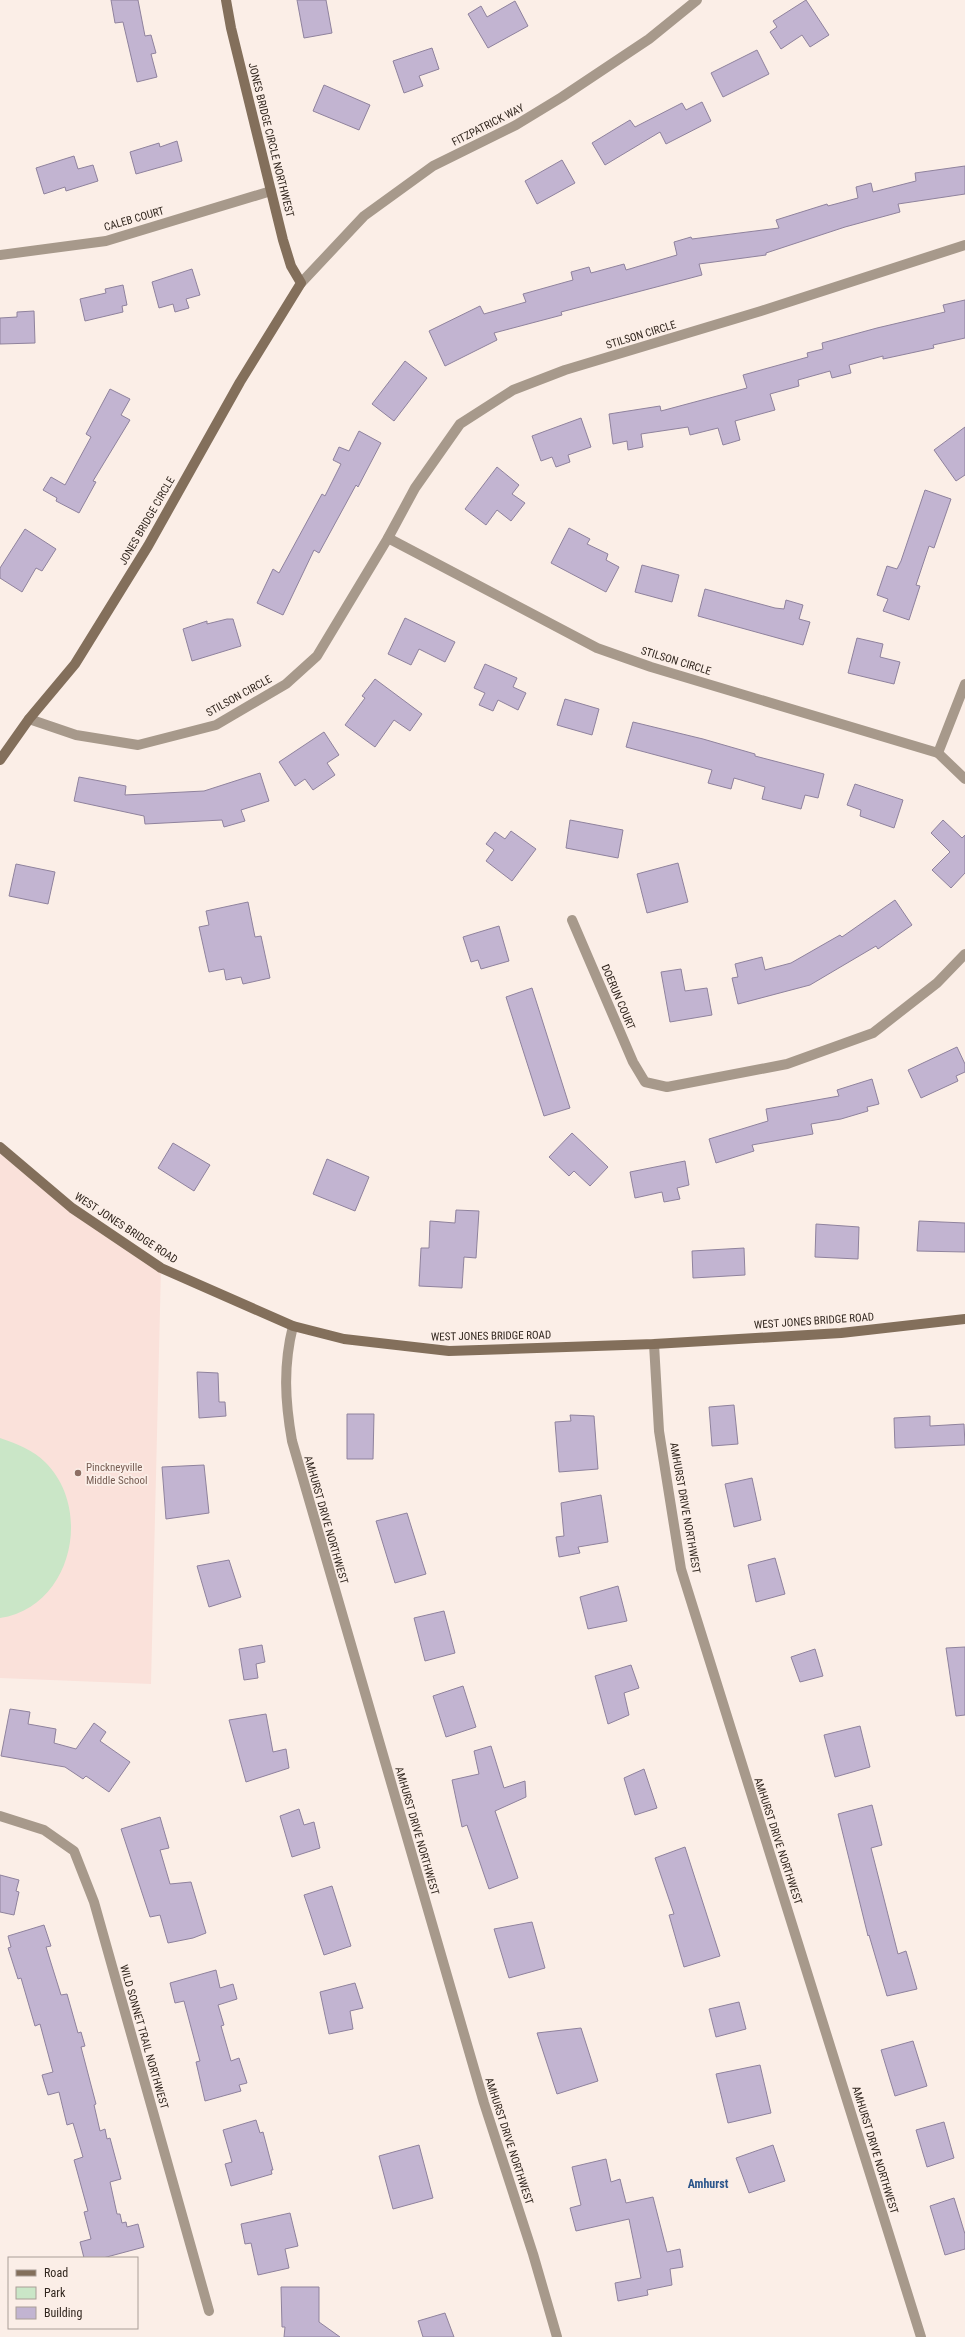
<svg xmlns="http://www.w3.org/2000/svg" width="965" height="2337" viewBox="0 0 965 2337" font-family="'Roboto Condensed',sans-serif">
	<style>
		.education { fill: #fae1da }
		.green { fill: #cae6c7 }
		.building { fill: #c2b4d1; stroke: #8f829d }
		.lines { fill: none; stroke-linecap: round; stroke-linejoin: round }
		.street { stroke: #a7998b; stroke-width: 10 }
		.secondary { stroke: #836f5b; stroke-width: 10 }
		.education-dot { fill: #8d6e63; stroke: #fbeee7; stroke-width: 1.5 }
		.labels { text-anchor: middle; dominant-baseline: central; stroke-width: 3.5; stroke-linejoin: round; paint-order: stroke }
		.street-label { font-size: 11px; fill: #31261e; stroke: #fbeee7 }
		.education-label { font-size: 11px; fill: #785e54; stroke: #fbeee7; text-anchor: start }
		.neighbourhood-label { font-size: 12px; font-weight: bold; fill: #2b558b; stroke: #fbeee7 }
	</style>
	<rect width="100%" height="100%" fill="#fbeee7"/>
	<path class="education" d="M0,1147L72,1208L161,1268L151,1684L0,1678Z"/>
	<path class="green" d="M0,1438C17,1444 33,1450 45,1462C94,1510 71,1608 0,1618Z"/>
	<g class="building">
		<path d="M111,0H138L145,36L151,35L156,53L151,54L157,77L137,82L123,22L115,23Z"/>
		<path d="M297,0H326L332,33L304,38Z"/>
		<path d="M806,0L829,35L810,47L802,35L781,49L770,32L777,27L773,21Z"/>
		<path d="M515,1L528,26L488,48L468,14L481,6L487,17Z"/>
		<path d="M432,48L439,69L419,76L423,86L404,93L393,61Z"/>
		<path d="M757,50L769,74L723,97L711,73Z"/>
		<path d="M324,85L370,105L359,130L313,111Z"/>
		<path d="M702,102L711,121L666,144L660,132L605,165L592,143L630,120L635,127L682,103L686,110Z"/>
		<path d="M177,141L182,161L136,174L130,152L159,143L160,147Z"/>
		<path d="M74,156L78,169L93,165L98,181L66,191L65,187L44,194L36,168Z"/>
		<path d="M562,160L575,183L537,204L525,181Z"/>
		<path d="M965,166V194L898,204L900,212L845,227L766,253V255L699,264L702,275L561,312L562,315L494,333L497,340L445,366L429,331L480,306L484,314L526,302L523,294L573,280L571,272L589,267L591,273L624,264L626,270L677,255L674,242L691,237L692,239L779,228L776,220L827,204L828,206L858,198L856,187L871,183L873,192L916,181L915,173Z"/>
		<path d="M192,269L200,295L186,299L189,308L175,312L173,304L159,308L152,282Z"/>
		<path d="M123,285L127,305L122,306L123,312L85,321L80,299L106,293L105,289Z"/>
		<path d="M965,300V338L933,345L934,348L883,359V356L849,365L851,373L832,378L830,371L798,380L799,386L770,394L775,410L735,421L740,440L723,445L718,428L690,435L688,427L641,434L643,447L628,450L627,441L613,444L609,414L660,406L661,411L747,388L743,375L808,357L807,353L823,349L822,343L877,328L945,312L943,305Z"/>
		<path d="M34,311L35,343L0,344V318L17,317V312Z"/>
		<path d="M405,361L427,378L394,421L372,404Z"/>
		<path d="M110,389L130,399L121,415L130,420L93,481L96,482L79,513L56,501L57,498L43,490L51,477L65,485L91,437L86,434Z"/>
		<path d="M581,418L591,447L568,455L570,462L556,467L552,457L541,461L532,436Z"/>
		<path d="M965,427V475L956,481L934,450Z"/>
		<path d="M359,431L381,443L358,487L356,485L319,553L314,550L283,615L257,603L273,569L279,573L322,494L325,496L341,464L333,460L339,447L349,451Z"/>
		<path d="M497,467L519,485L512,494L525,503L511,521L497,510L486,525L465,509Z"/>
		<path d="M925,490L951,499L934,548L929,546L916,585L920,586L909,620L883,611L888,599L877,595L887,566L897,569L901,561Z"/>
		<path d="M569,528L590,539L587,544L608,554L606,560L619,567L606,592L551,563Z"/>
		<path d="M25,529L56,549L42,571L36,568L22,592L0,578V568Z"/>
		<path d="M642,565L679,575L672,602L635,592Z"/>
		<path d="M705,589L775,608L784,609L786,600L803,605L799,619L810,622L803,645L698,616Z"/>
		<path d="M405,618L455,642L445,662L419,649L411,665L388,654Z"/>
		<path d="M227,619H233L241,646L192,661L183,629L207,621V624Z"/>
		<path d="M857,638L883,644L880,657L900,662L894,684L848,673Z"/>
		<path d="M485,664L517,678L513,687L526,693L518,710L498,700L493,711L479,705L485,693L474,688Z"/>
		<path d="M375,679L422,714L410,731L394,720L375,747L345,725L365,698L362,696Z"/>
		<path d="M565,699L599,709L592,735L557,725Z"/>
		<path d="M633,722L703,739L755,754V756L824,774L818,798L805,795L801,809L762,799L765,787L734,778L731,789L708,783L712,770L626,747Z"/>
		<path d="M324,732L339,755L327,763L335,775L313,790L305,779L295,786L279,762Z"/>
		<path d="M260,773L269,801L241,810L245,821L224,827L222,820L145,824L144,816L74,801L79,777L126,786L125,795L204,791Z"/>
		<path d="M855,784L903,800L894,828L860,816L861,810L847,805Z"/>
		<path d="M570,820L623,830L618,858L566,848Z"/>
		<path d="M943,820L962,838L965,835V873L951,888L932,870L950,852L931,833Z"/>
		<path d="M511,831L536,849L512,881L486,861L494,850L486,844L495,832L505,839Z"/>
		<path d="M678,863L688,902L647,913L637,874Z"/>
		<path d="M16,864L55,872L48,904L9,896Z"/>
		<path d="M895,900L912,925L878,949L876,946L810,985L738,1004L732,978L738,977L735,964L762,957L765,970L791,963L840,935L842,937Z"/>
		<path d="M248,902L255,937L261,936L270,978L243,984L241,977L226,980L224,969L209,972L199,927L209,925L206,911Z"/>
		<path d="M499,926L509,961L481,969L478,960L471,962L463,937Z"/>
		<path d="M681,969L685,991L707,988L712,1015L670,1022L661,972Z"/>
		<path d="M532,988L570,1108L544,1116L506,997Z"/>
		<path d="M957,1047L965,1064V1072L956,1076L958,1081L921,1098L908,1070Z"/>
		<path d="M872,1079L879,1104L867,1107L868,1111L841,1119L811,1124L813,1134L752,1145L754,1151L716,1163L709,1139L768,1121L766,1109L839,1096L837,1090Z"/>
		<path d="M572,1133L608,1167L590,1186L574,1171L569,1176L549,1157Z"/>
		<path d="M173,1143L210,1165L194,1191L158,1168Z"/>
		<path d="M327,1159L369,1177L355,1211L313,1194Z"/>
		<path d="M685,1161L689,1185L677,1188L680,1199L664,1202L662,1192L635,1198L630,1172Z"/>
		<path d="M456,1210L479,1211L476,1258L464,1257L462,1288L419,1286L421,1248H429L430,1221L455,1223Z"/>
		<path d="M919,1221L965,1223V1252L917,1251Z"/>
		<path d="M816,1224L859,1227L858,1259L815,1257Z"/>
		<path d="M744,1248L745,1275L693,1278L692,1251Z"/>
		<path d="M197,1372L218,1373L219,1402H225L226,1416L199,1418Z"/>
		<path d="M734,1405L738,1444L712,1446L709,1407Z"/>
		<path d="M347,1414H374L373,1459H347Z"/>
		<path d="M570,1415L594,1416L598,1469L559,1472L555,1422L571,1421Z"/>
		<path d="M930,1416V1426L964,1424L965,1445L895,1448L894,1418Z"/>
		<path d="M204,1465L209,1513L166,1519L162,1467Z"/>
		<path d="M752,1478L761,1520L734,1527L725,1484Z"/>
		<path d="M601,1495L608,1542L578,1547L580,1553L559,1557L556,1537L564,1536L561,1503Z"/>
		<path d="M407,1513L426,1574L395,1583L376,1521Z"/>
		<path d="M775,1558L785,1594L756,1602L748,1565Z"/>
		<path d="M229,1560L241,1597L209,1607L197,1566Z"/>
		<path d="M618,1586L627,1621L588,1629L580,1597Z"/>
		<path d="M444,1611L455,1653L425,1661L414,1618Z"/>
		<path d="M262,1645L265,1662L256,1664L258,1678L244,1680L239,1649Z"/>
		<path d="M965,1647V1715L956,1716L946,1648Z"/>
		<path d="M815,1649L823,1676L800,1682L791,1657Z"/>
		<path d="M631,1665L639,1688L624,1693L629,1715L608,1724L595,1676Z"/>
		<path d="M463,1686L476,1727L446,1737L433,1696Z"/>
		<path d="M10,1709L30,1712L28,1724L56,1729L54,1743L76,1749L94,1723L106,1732L100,1741L130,1762L109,1792L86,1776L83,1779L65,1767L1,1756Z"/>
		<path d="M266,1714L273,1752L286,1749L289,1768L246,1782L229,1720Z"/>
		<path d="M860,1726L870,1767L835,1777L824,1735Z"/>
		<path d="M491,1746L504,1788L525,1781L526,1797L495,1811L518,1878L489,1889L467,1825L462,1827L452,1780L479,1774L474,1751Z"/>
		<path d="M644,1769L657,1808L635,1815L624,1778Z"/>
		<path d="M872,1805L882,1845L871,1848L898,1954L906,1951L917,1989L887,1996L869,1935L868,1936L838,1814Z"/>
		<path d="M299,1809L304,1825L314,1822L320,1848L292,1857L280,1816Z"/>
		<path d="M160,1817L169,1848L160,1850L170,1884L191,1882L206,1933L193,1938L168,1943L160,1915L150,1917L121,1829Z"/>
		<path d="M685,1847L720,1956L684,1967L669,1915L674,1914L655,1858Z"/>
		<path d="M0,1875L19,1880L16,1891L19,1892L14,1915L0,1912Z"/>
		<path d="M332,1886L351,1946L324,1955L304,1895Z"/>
		<path d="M532,1922L545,1968L509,1978L494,1929Z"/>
		<path d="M44,1925L51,1946L46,1947L61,1995L67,1994L78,2033L81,2032L85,2046L81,2047L96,2104L94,2105L100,2131L105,2129L107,2139L110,2138L121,2179L110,2182L117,2214H120L122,2223L126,2222L127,2227L138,2224L144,2247L103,2258H84L80,2242L91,2239L84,2212L88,2211L74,2160L83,2157L73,2123L67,2125L59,2092L48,2095L42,2075L53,2072L40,2024L35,2026L21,1978L18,1979L8,1948L11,1947L8,1936Z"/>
		<path d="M216,1970L220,1988L233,1984L237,1999L218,2005L224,2025L221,2026L231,2061L239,2058L247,2083L239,2085L241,2091L205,2101L196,2062L200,2061L184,2001L175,2003L170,1983Z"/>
		<path d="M355,1983L363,2008L350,2011L353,2029L329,2034L320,1992Z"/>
		<path d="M739,2002L746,2029L716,2037L709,2009Z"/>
		<path d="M581,2028L598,2081L557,2094L537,2033Z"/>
		<path d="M913,2041L927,2086L895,2096L881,2050Z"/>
		<path d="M760,2065L771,2113L728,2123L716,2074Z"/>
		<path d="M256,2120L260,2133L263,2132L273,2170H271L272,2174L231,2186L225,2164L232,2162L223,2130Z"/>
		<path d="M944,2122L954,2158L927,2167L916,2130Z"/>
		<path d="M419,2145L433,2198L393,2209L379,2156Z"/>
		<path d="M773,2145L785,2181L749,2193L736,2158Z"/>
		<path d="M606,2159L611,2182L620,2179L626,2203L653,2197L667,2252L680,2249L683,2267L670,2269L672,2285L647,2290L648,2295L618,2301L615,2283L641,2278L629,2219L576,2231L570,2208L581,2205L572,2167Z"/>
		<path d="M954,2198L965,2234V2249L945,2255L930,2206Z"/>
		<path d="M290,2213L298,2246L285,2249L289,2268L258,2275L251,2243L245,2244L241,2224Z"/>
		<path d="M281,2287H319V2322L340,2337H284L285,2327H282Z"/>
		<path d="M445,2313L454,2337H423L418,2321Z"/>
	</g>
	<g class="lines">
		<g class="street">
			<path d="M0,255L106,241L271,191"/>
			<path d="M301,283L364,216L433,166L516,125L562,97L649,39L697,0"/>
			<path d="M388,538L597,648L651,667L938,753L965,779"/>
			<path d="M29,719L76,735L138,745L216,725L286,684L317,656L388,538L415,488L460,424L513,390L565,370L761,311L965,245"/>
			<path d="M938,753L965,684"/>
			<path d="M572,920L633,1062L645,1082L667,1087L787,1064L873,1033L937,983L965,954"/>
			<path d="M293,1326C283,1366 285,1401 292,1441L484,2103L533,2254L557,2337"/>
			<path d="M654,1344L659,1431L681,1569L921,2337"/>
			<path d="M0,1816L44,1830L74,1851L94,1902L209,2311"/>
		</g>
		<g class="secondary">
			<path d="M0,760L29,719L75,664L148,546L240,382L301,283L291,266L283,240L231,28L226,0"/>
			<path d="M0,1147L72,1208L161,1268L293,1326L344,1339L449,1351L654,1344L841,1333L965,1319"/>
		</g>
	</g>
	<circle class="education-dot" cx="78" cy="1473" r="4"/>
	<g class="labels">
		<g class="street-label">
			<text transform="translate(488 125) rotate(-27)">FITZPATRICK WAY</text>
			<text transform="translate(271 140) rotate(76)">JONES BRIDGE CIRCLE NORTHWEST</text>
			<text transform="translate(134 219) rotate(-16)">CALEB COURT</text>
			<text transform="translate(641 335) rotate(-17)">STILSON CIRCLE</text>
			<text transform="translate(147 521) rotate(-60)">JONES BRIDGE CIRCLE</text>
			<text transform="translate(676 661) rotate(17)">STILSON CIRCLE</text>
			<text transform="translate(239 696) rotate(-29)">STILSON CIRCLE</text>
			<text transform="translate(618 997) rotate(67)">DOERUN COURT</text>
			<text transform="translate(126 1228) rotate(33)">WEST JONES BRIDGE ROAD</text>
			<text transform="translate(814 1321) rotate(-4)">WEST JONES BRIDGE ROAD</text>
			<text transform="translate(491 1336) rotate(-1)">WEST JONES BRIDGE ROAD</text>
			<text transform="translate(685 1508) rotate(80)">AMHURST DRIVE NORTHWEST</text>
			<text transform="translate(326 1520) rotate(74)">AMHURST DRIVE NORTHWEST</text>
			<text transform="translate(417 1831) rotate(74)">AMHURST DRIVE NORTHWEST</text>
			<text transform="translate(778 1841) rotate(72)">AMHURST DRIVE NORTHWEST</text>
			<text transform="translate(144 2037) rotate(74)">WILD SONNET TRAIL NORTHWEST</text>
			<text transform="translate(509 2141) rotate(72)">AMHURST DRIVE NORTHWEST</text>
			<text transform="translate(875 2150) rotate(73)">AMHURST DRIVE NORTHWEST</text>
		</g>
		<g class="education-label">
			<text x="86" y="1467">Pinckneyville<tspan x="86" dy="13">Middle School</tspan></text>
		</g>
		<g class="neighbourhood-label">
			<text x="708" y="2184">Amhurst</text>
		</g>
	</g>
	<rect x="8" y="2257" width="130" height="72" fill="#fbeee7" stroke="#aa9e97"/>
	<rect x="16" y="2270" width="20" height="6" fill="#836f5b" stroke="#aa9e97"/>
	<text x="44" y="2277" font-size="12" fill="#31261e">Road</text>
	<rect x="16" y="2287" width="20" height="12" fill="#cae6c7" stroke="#aa9e97"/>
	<text x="44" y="2297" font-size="12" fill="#31261e">Park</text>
	<rect x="16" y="2307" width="20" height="12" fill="#c2b4d1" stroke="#aa9e97"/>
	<text x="44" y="2317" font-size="12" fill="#31261e">Building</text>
</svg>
